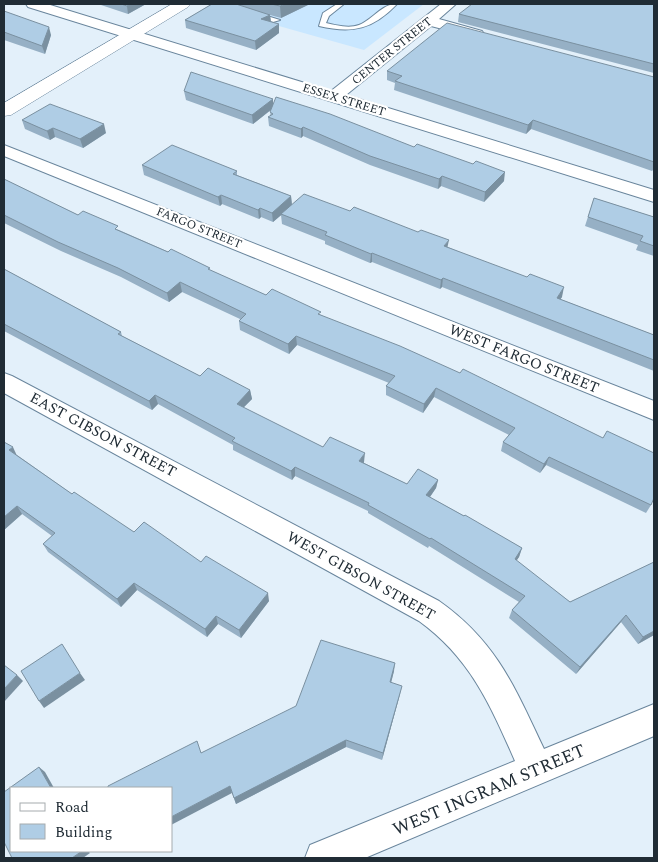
<svg xmlns="http://www.w3.org/2000/svg" width="658" height="862" viewBox="0 0 658 862" font-family="Spectral,serif">
	<style>
		.built { fill: #c9e7ff }
		.lines { fill: none; stroke-linecap: round; stroke-linejoin: round }
		.lane-casing { stroke: #69859c; stroke-width: 2 }
		.street-casing { stroke: #69859c; stroke-width: 2 }
		.secondary-casing { stroke: #69859c; stroke-width: 1 }
		.lane { fill: #fff; fill-rule: evenodd }
		.street { fill: #fff; fill-rule: evenodd }
		.secondary { fill: #fff; fill-rule: evenodd }
		.wall { fill: #96b0c5 }
		.shaded-wall { fill: #7a90a0 }
		.building { fill: #afcde5; stroke: #7a90a0 }
		.labels { text-anchor: middle; dominant-baseline: central; stroke-width: 4.5; stroke-linejoin: round; paint-order: stroke }
		.far-street-label { font-size: 12px; fill: #202c35; stroke: #fff }
		.street-label { font-size: 15px; fill: #202c35; stroke: #fff }
		.near-street-label { font-size: 18px; fill: #202c35; stroke: #fff }
	</style>
	<rect width="100%" height="100%" fill="#e3f0fa"/>
	<path class="built" d="M218,4H424L364,50L212,7Z"/>
	<g class="lines">
		<defs>
			<g id="lane">
				<path d="M218,4H228L280,20L273,22Z"/>
				<path d="M337,4H344L329,16L326,23C336,25 348,29 359,25C372,20 383,3 397,4C373,29 353,34 319,26L323,13Z"/>
			</g>
			<g id="street">
				<path d="M26,4H47L331,91L441,4H456L439,19L482,31L484,34L482,37L477,38L431,26L346,95L654,190V202L28,7Z"/>
				<path d="M4,145L654,401V420L4,156Z"/>
				<path d="M4,373L12,376L439,601C497,642 515,688 544,749L654,704V736L365,858H305L310,845L515,761C490,704 470,658 419,621L4,393Z"/>
			</g>
			<path id="secondary" d="M172,4H191L188,7L11,115L4,116V103Z"/>
		</defs>
		<use href="#lane" class="lane-casing"/>
		<use href="#street" class="street-casing"/>
		<use href="#secondary" class="secondary-casing"/>
		<use href="#lane" class="lane"/>
		<use href="#street" class="street"/>
		<use href="#secondary" class="secondary"/>
	</g>
	<g class="wall">
		<path d="M98,4H146L128,14Z"/>
		<path d="M212,4H310L281,18L270,15L271,22L279,33L256,50L186,28L185,20Z"/>
		<path d="M654,4V73L458,22L459,14Z"/>
		<path d="M4,11L51,35L45,54L4,40Z"/>
		<path d="M387,71L654,77V169L652,171L531,129L526,134L394,90L395,83L387,80Z"/>
		<path d="M184,91L273,99V105L504,181L484,202L441,186L438,189L370,165L303,136L301,138L269,126L268,117L270,116L271,110L253,124L186,100Z"/>
		<path d="M22,120L106,133L83,148L55,137L50,140L25,129Z"/>
		<path d="M142,165L237,171V175L291,196L292,205L448,247L562,297L560,299L654,335V371L442,287L440,289L372,262L370,263L325,244V241L282,224L281,215L273,222L261,217L259,219L222,204L220,206L144,175Z"/>
		<path d="M4,179L78,215L119,230L266,295L321,315L651,505L646,513L546,465L540,473L501,451L503,442L509,435L434,397L423,413L386,395V386L389,383L297,345L289,354L240,330L239,321L240,319L182,292L169,302L121,277L61,251L4,223Z"/>
		<path d="M594,198L654,217V256L636,250L638,245L585,226Z"/>
		<path d="M4,269L121,332L122,336L200,376L250,390L252,399L243,408L323,447L364,462V463L407,484L438,480L436,488L430,497L522,548L519,557L516,561L570,602L654,562V635L638,644L621,622L576,674L509,618L512,610L519,602L429,546L428,548L368,513V511L295,476L292,480L233,450V445L158,404L152,410L4,331Z"/>
		<path d="M17,455L72,494L134,532L201,562L269,601L241,638L218,624L207,637L137,590L121,607L48,552L43,544L52,536L22,514L4,530Z"/>
		<path d="M394,671L391,683L400,694L382,760L346,747L236,804L232,793L201,753Z"/>
	</g>
	<g class="shaded-wall">
		<path d="M130,4H146L128,14L127,6Z"/>
		<path d="M286,4H310L281,18L280,6Z"/>
		<path d="M270,15L271,23L261,19Z"/>
		<path d="M279,24V33L256,50L255,41Z"/>
		<path d="M49,27L51,35L45,54L42,46Z"/>
		<path d="M273,99V108L253,124L252,115Z"/>
		<path d="M533,120L531,129L526,134L528,125Z"/>
		<path d="M104,124L106,133L83,148L80,139Z"/>
		<path d="M303,127V136L301,138V129Z"/>
		<path d="M53,128L55,137L50,140L47,131Z"/>
		<path d="M505,172L504,181L484,202L485,192Z"/>
		<path d="M442,176L441,186L438,189L439,179Z"/>
		<path d="M221,195L222,204L220,206L218,197Z"/>
		<path d="M291,196L292,206L273,222L272,213Z"/>
		<path d="M260,208L261,217L259,219L258,210Z"/>
		<path d="M449,240L447,249L444,246Z"/>
		<path d="M372,253V262L370,263L371,254Z"/>
		<path d="M443,278L442,287L440,289L441,280Z"/>
		<path d="M180,282L182,292L169,302L167,293Z"/>
		<path d="M564,287L562,297L555,307L557,298Z"/>
		<path d="M296,336L297,345L289,354L288,344Z"/>
		<path d="M436,388L434,397L423,413L424,404Z"/>
		<path d="M250,390L252,399L238,413L237,404Z"/>
		<path d="M155,395L158,404L152,410L149,401Z"/>
		<path d="M13,447L17,456L9,450Z"/>
		<path d="M365,453L364,462L359,470V461Z"/>
		<path d="M549,457L546,465L540,473L544,464Z"/>
		<path d="M295,467V476L292,480L291,471Z"/>
		<path d="M438,480L436,488L425,504L426,495Z"/>
		<path d="M17,506L22,514L4,530V517Z"/>
		<path d="M522,548L519,557L512,567L515,559Z"/>
		<path d="M134,583L137,590L121,607L117,599Z"/>
		<path d="M268,593L269,601L241,638L239,630Z"/>
		<path d="M626,615L621,622L576,674L580,667Z"/>
		<path d="M216,616L218,624L207,637L205,629Z"/>
		<path d="M654,631V635L638,644L643,637Z"/>
		<path d="M395,663L394,671L389,690L390,682Z"/>
		<path d="M80,673L85,680L44,708L39,701Z"/>
		<path d="M17,675L23,681L4,702V689Z"/>
		<path d="M402,686L400,694L382,760L383,753Z"/>
		<path d="M346,740V747L236,804L234,798Z"/>
		<path d="M39,767L45,772L54,788H51Z"/>
		<path d="M230,786L232,793L171,825V817Z"/>
		<path d="M82,851H88L90,853L83,858H72Z"/>
	</g>
	<g class="building">
		<path d="M121,4H130L127,6Z"/>
		<path d="M212,4H236L270,15L261,19L279,24L255,41L185,20Z"/>
		<path d="M271,4H286L280,6Z"/>
		<path d="M472,4H654V64L459,14Z"/>
		<path d="M4,11L49,27L42,46L4,32Z"/>
		<path d="M447,23L654,77V162L533,120L528,125L395,81L402,76L387,71Z"/>
		<path d="M191,72L273,99L252,115L184,91Z"/>
		<path d="M276,97L330,114L414,147L417,144L473,164L476,161L505,172L485,192L442,176L439,179L370,156L303,127L301,129L268,117L273,114L270,112Z"/>
		<path d="M50,104L104,124L80,139L53,128L47,131L22,120Z"/>
		<path d="M172,145L237,171L233,174L291,196L272,213L260,208L258,210L221,195L218,197L142,165Z"/>
		<path d="M4,179L78,215L83,211L118,226L115,229L168,252L171,249L210,268L208,269L266,295L272,289L321,312L318,314L400,346L460,373L463,369L603,438L607,431L654,453V498L651,505L549,457L544,464L503,442L515,428L436,388L424,404L386,386L395,376L296,336L288,344L239,321L246,314L180,282L167,293L118,268L58,242L4,215Z"/>
		<path d="M304,194L350,211L354,207L418,232L421,230L449,240L444,246L527,277L530,274L564,287L557,298L654,335V360L443,278L441,280L372,253L371,254L325,235L327,232L281,214Z"/>
		<path d="M594,198L654,217V246L640,241L643,236L588,217Z"/>
		<path d="M4,269L121,332L118,334L200,376L208,368L250,390L237,404L323,447L330,437L365,453L359,461L407,484L418,469L438,480L426,495L464,516L465,515L522,548L515,559L570,602L654,562V631L643,637L626,615L580,667L512,610L525,596L431,538L430,539L368,505L369,503L295,467L291,471L232,441L235,438L155,395L149,401L4,324Z"/>
		<path d="M4,442L13,447L9,450L72,494L74,492L134,532L144,522L201,562L206,556L268,593L239,630L216,616L205,629L134,583L117,599L43,544L55,533L17,506L4,517Z"/>
		<path d="M321,640L395,663L390,682L402,686L383,753L346,740L234,798L230,786L171,817V788H108V786L197,741L201,753L296,706Z"/>
		<path d="M62,644L80,673L39,701L21,671Z"/>
		<path d="M4,665L17,675L4,689Z"/>
		<path d="M39,767L51,788H11V851H82L72,858H12L4,842V792Z"/>
	</g>
	<g class="labels">
		<g class="far-street-label">
			<text transform="translate(392 51) rotate(-39)">CENTER STREET</text>
			<text transform="translate(344 100) rotate(17)">ESSEX STREET</text>
			<text transform="translate(199 228) rotate(22)">FARGO STREET</text>
		</g>
		<g class="street-label">
			<text transform="translate(524 359) rotate(22)">WEST FARGO STREET</text>
			<text transform="translate(103 435) rotate(28)">EAST GIBSON STREET</text>
			<text transform="translate(361 576) rotate(29)">WEST GIBSON STREET</text>
		</g>
		<g class="near-street-label">
			<text transform="translate(489 790) rotate(-23)">WEST INGRAM STREET</text>
		</g>
	</g>
	<rect width="658" height="862" fill="none" stroke="#202c35" stroke-width="10"/>
	<rect x="10" y="787" width="162" height="65" fill="#ffffff" stroke="#a6abae"/>
	<rect x="20" y="803" width="25" height="8" fill="#ffffff" stroke="#a6abae"/>
	<text x="55" y="812" font-size="15" fill="#202c35">Road</text>
	<rect x="20" y="824" width="25" height="15" fill="#afcde5" stroke="#a6abae"/>
	<text x="55" y="837" font-size="15" fill="#202c35">Building</text>
</svg>
